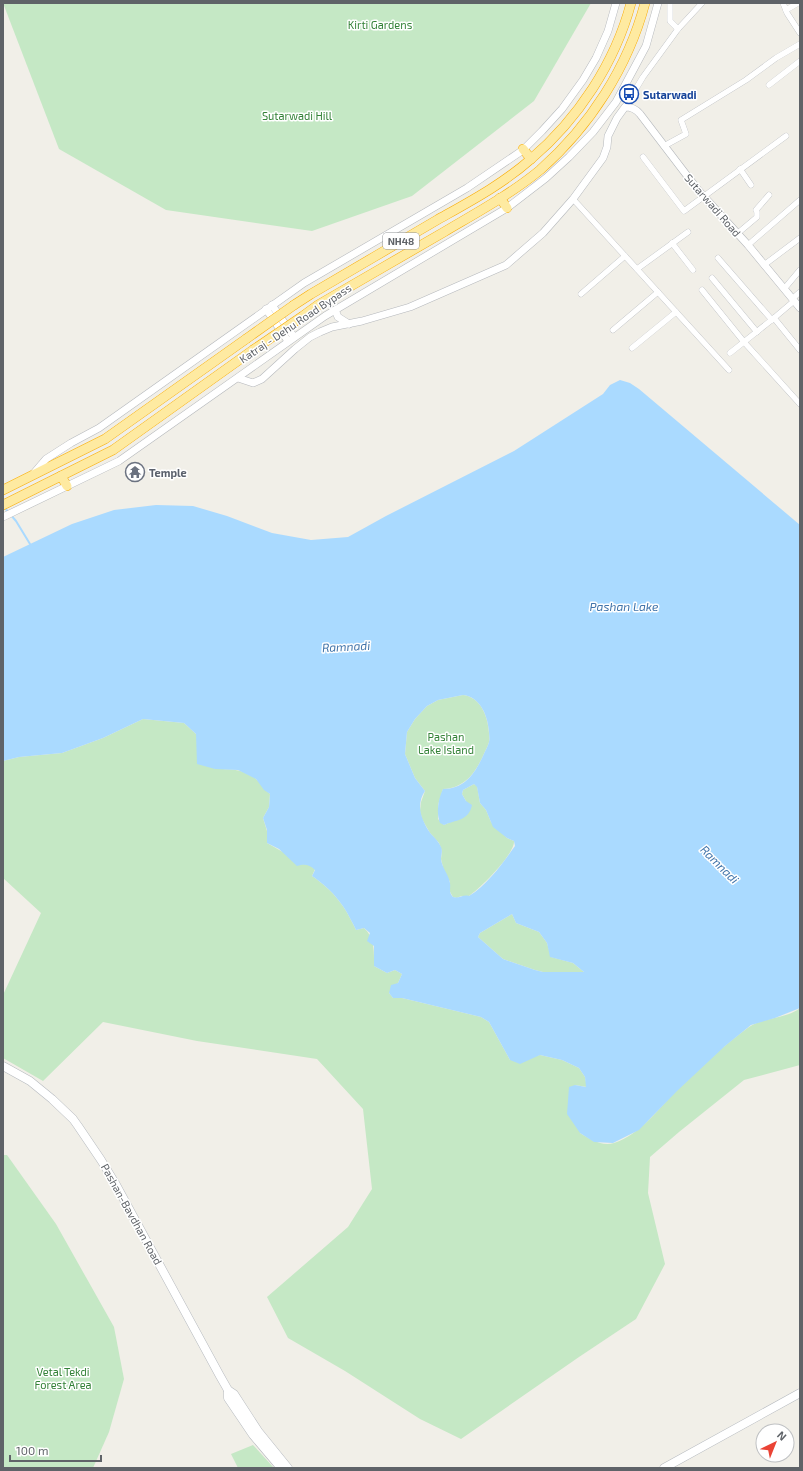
<svg xmlns="http://www.w3.org/2000/svg" width="803" height="1471" viewBox="0 0 803 1471" font-family="'Exo 2',sans-serif">
	<style>
		.green { fill: #c5e8c5 }
		.water { fill: #aadaff; fill-rule: evenodd }
		.lines { fill: none; stroke-linecap: round; stroke-linejoin: round }
		.stream { stroke: #aadaff; stroke-width: 2 }
		.minor-casing { stroke: #b5b8bc; stroke-width: 6 }
		.tertiary-casing { stroke: #b5b8bc; stroke-width: 8 }
		.secondary-casing { stroke: #b6babf; stroke-width: 9 }
		.trunk-casing { stroke: #f9ab00; stroke-width: 10 }
		.minor { stroke: #fff; stroke-width: 5.5 }
		.tertiary { stroke: #fff; stroke-width: 7 }
		.secondary { stroke: #fff; stroke-width: 8 }
		.trunk { stroke: #feeaa1; stroke-width: 9 }
		.trunk-bridge-casing { stroke: #f9ab00; stroke-width: 10; stroke-linecap: butt }
		.trunk-bridge { stroke: #feeaa1; stroke-width: 9 }
		.labels { text-anchor: middle; dominant-baseline: central; stroke-width: 3; stroke-linejoin: round; paint-order: stroke }
		.shield { fill: #fff; stroke: #8f9295; stroke-width: 1 }
		.shield-label { font-size: 10px; font-weight: bold; fill: #5f6368 }
		.park-label { font-size: 11px; fill: #348238; stroke: #fff }
		.transit-label { font-size: 11px; font-weight: bold; fill: #164399; stroke: #fff; text-anchor: start }
		.street-label { font-size: 11px; fill: #5f6368; stroke: #fff }
		.worship-label { font-size: 11px; font-weight: bold; fill: #5b616d; stroke: #fff; text-anchor: start }
		.water-label { font-size: 12px; font-style: italic; fill: #4174aa; stroke: #fff }
	</style>
	<rect width="100%" height="100%" fill="#f1efe8"/>
	<g class="green">
		<path d="M3,3H591L534,101L412,196L312,231L166,210L59,149Z"/>
		<path d="M463,695C481,697 488,717 489,733C489,735 490,739 489,742C488,746 485,751 483,756C475,773 465,788 443,789L438,805V819L444,825L455,820L466,801L462,794L463,790L474,784L477,786L480,803L486,810L491,822L507,838L514,841C515,854 480,889 469,896H461L457,898L453,897L449,890L450,882L444,871L441,859L442,851L439,843L430,833L422,819L420,811L421,802L425,791L415,778L405,754L407,732L415,719L427,706L438,700Z"/>
		<path d="M143,719L184,723L196,734L215,769C229,769 247,769 257,780C262,785 265,790 270,794L269,807L263,818L267,831V843L304,864L310,865L315,869L312,876C334,891 345,906 356,930L364,928C375,938 374,952 374,966L387,973L395,970L402,974L398,983L389,993L393,998H402L481,1017L489,1022L510,1060L540,1055L562,1060L579,1068L585,1077L587,1087L575,1085L580,1133C590,1139 602,1147 614,1143C641,1134 657,1110 676,1091C699,1068 723,1046 749,1027C763,1017 787,1019 800,1008V1065L744,1080L679,1132L650,1157L648,1193L665,1264L636,1319L579,1357L461,1439L420,1419L345,1371L288,1338L267,1297L348,1227L372,1189L363,1109L317,1059L197,1041L103,1022L43,1081L3,1058V995L41,913L3,878V761L19,757L62,753L103,738Z"/>
		<path d="M512,914L516,923L539,932L547,943L551,957L573,963L584,972H543L535,970L503,959L478,937L480,933Z"/>
		<path d="M3,1155H7L56,1224L114,1327L124,1379L109,1432L93,1468H3Z"/>
		<path d="M253,1445L274,1468H238L231,1454Z"/>
	</g>
	<path class="water" d="M620,380L630,383L639,389L800,525V1008L775,1018L751,1025L725,1046L677,1091L639,1130L613,1143L594,1142L580,1133L567,1114L569,1087L575,1085L586,1087L585,1077L579,1068L562,1060L540,1055L520,1064L510,1060L489,1022L481,1017L402,998H393L389,993L391,985L398,983L402,974L395,970L387,973L374,966V946L367,941L370,933L364,928L356,930C345,906 334,891 312,876L315,870C309,864 304,864 297,866L279,849L267,843V830L263,818L269,807L270,794L264,790L256,779L238,770L215,769L197,764L196,734L184,723L143,719L103,738L62,753L19,757L3,761V557L72,524L114,510L156,505L193,506L227,516L272,533L311,540L348,537L386,516L514,451L603,394L610,385ZM463,695C481,697 488,717 489,732C489,735 490,739 489,742C488,746 485,751 483,756C475,773 465,789 443,789C438,799 436,813 440,823L444,825C455,820 469,821 472,805L466,801L462,794L463,790L474,784L477,787L480,803L486,810L493,827L507,838L514,841L515,846C502,864 488,884 469,896C463,894 459,899 453,897C448,891 451,889 450,883C449,875 442,868 441,859C441,855 443,851 441,847C439,842 435,838 431,834C422,822 415,805 425,791L415,778L405,754L407,732L415,719L427,706L438,700ZM512,914L516,923L539,932L547,943L550,957L573,963L584,972H543L535,970L503,959L478,937L480,933Z"/>
	<g class="lines">
		<path class="stream" d="M4,507L16,521L30,544"/>
		<defs>
			<g id="minor">
				<path d="M670,3V21L678,29"/>
				<path d="M783,3L787,13L800,33"/>
				<path d="M786,10L798,3"/>
				<path d="M769,85L800,61"/>
				<path d="M625,107L643,77L678,29L702,3"/>
				<path d="M664,146L686,134L681,120L746,80L776,58L800,44"/>
				<path d="M643,157L684,211L786,136"/>
				<path d="M740,169L751,185"/>
				<path d="M573,199L729,370"/>
				<path d="M738,233L757,217V212L756,210L769,195"/>
				<path d="M672,243L693,270"/>
				<path d="M748,245L800,200"/>
				<path d="M718,258L772,320"/>
				<path d="M764,265L800,238"/>
				<path d="M637,269L688,232"/>
				<path d="M712,278L757,332"/>
				<path d="M784,289L800,270"/>
				<path d="M702,290L744,342L800,404"/>
				<path d="M581,294L625,256"/>
				<path d="M792,299L800,292"/>
				<path d="M794,301L774,318L800,350"/>
				<path d="M613,330L658,292"/>
				<path d="M632,348L676,312"/>
				<path d="M730,353L774,318"/>
			</g>
			<g id="tertiary">
				<path d="M272,305L294,337"/>
				<path d="M266,309L288,341"/>
				<path d="M335,310L338,317L349,324"/>
				<path d="M238,378L253,383L262,379L295,349L310,337L320,332L332,327L362,321L410,307L506,265L543,233L573,199L603,158L607,147L608,136L617,118L625,107C632,107 636,109 640,114L698,190L748,245L800,308"/>
				<path d="M34,473L46,459L71,443L99,428L304,283L467,188L523,150L542,131L562,109L583,80L596,58L608,31L616,3"/>
				<path d="M3,517L119,461L325,316L507,208L546,178L569,157L593,132L616,102L646,46L658,3"/>
			</g>
			<g id="secondary">
				<path d="M3,1066L30,1081L52,1099L73,1119L78,1126L101,1160L115,1183L220,1376L228,1390V1398L253,1435L281,1468"/>
				<path d="M228,1390L234,1394L258,1431L288,1468"/>
				<path d="M664,1468L800,1393"/>
			</g>
			<g id="trunk">
				<path d="M523,149L531,159"/>
				<path d="M500,198L507,208"/>
				<path d="M294,305L311,294C353,269 395,245 437,220C469,202 503,184 531,159C578,119 615,63 631,3"/>
				<path d="M303,316L318,305C360,281 402,256 444,232C476,213 511,194 540,170C590,126 628,67 645,3"/>
				<path d="M61,476L67,486"/>
				<path d="M3,490L105,439L246,339"/>
				<path d="M3,505L113,450L253,350"/>
			</g>
		</defs>
		<use href="#minor" class="minor-casing"/>
		<use href="#tertiary" class="tertiary-casing"/>
		<use href="#secondary" class="secondary-casing"/>
		<use href="#trunk" class="trunk-casing"/>
		<use href="#minor" class="minor"/>
		<use href="#tertiary" class="tertiary"/>
		<use href="#secondary" class="secondary"/>
		<use href="#trunk" class="trunk"/>
		<defs>
			<g id="trunk-bridge">
				<path d="M246,339L294,305"/>
				<path d="M253,350L303,316"/>
			</g>
		</defs>
		<use href="#trunk-bridge" class="trunk-bridge-casing"/>
		<use href="#trunk-bridge" class="trunk-bridge"/>
	</g>
	<defs>
		<symbol id="bus-ring" viewBox="-11 -11 22 22"><circle r="9.5" fill="#fff" stroke="#1a4fb4" stroke-width="1.5"/><path d="M-5-6H5V4H4V6H2V4H-2V6H-4V4H-5ZM-3.5-4V0h7V-4ZM-3.5 1.2v1.5H-2V1.2ZM2 1.2v1.5H3.5V1.2Z" fill="#1a4fb4"/></symbol>
		<symbol id="temple-ring" viewBox="-11 -11 22 22"><circle r="9.5" fill="#fff" stroke="#6b7280" stroke-width="1.5"/><path d="M0-6L5-2H3V0L6.5 2.5H4V6H1.5V3h-3V6H-4V2.5H-6.5L-3 0V-2H-5Z" fill="#6b7280"/></symbol>
	</defs>
	<g fill-rule="evenodd">
		<use href="#bus-ring" x="618" y="83" width="22" height="22"/>
		<use href="#temple-ring" x="124" y="461" width="22" height="22"/>
	</g>
	<g class="labels">
		<rect class="shield" x="383" y="233" width="36" height="16" rx="3"/>
		<g class="shield-label">
			<text x="401" y="241">NH48</text>
		</g>
		<g class="park-label">
			<text x="380" y="24">Kirti Gardens</text>
			<text x="297" y="115">Sutarwadi Hill</text>
			<text x="446" y="736">Pashan<tspan x="446" dy="13">Lake Island</tspan></text>
			<text x="63" y="1371">Vetal Tekdi<tspan x="63" dy="13">Forest Area</tspan></text>
		</g>
		<g class="transit-label">
			<text x="643" y="94">Sutarwadi</text>
		</g>
		<g class="street-label">
			<text transform="translate(713 205) rotate(49)">Sutarwadi Road</text>
			<text transform="translate(295 323) rotate(-34)">Katraj - Dehu Road Bypass</text>
			<text transform="translate(132 1214) rotate(61)">Pashan-Bavdhan Road</text>
		</g>
		<g class="worship-label">
			<text x="149" y="472">Temple</text>
		</g>
		<g class="water-label">
			<text x="624" y="606">Pashan Lake</text>
			<text transform="translate(346 646) rotate(-3)">Ramnadi</text>
			<text transform="translate(720 864) rotate(45)">Ramnadi</text>
		</g>
	</g>
	<rect width="803" height="1471" fill="none" stroke="#5f6368" stroke-width="8"/>
	<g transform="translate(775 1443) rotate(43)"><circle r="19" fill="#ffffff" stroke="#bfc1c3"/>
	<path d="M0-3L7 15L0 10L-7 15Z" fill="#ea4335"/>
	<text y="-6" font-size="11" font-weight="bold" text-anchor="middle" fill="#5f6368">N</text>
	</g>
	<path d="M10 1455v6h91v-6" fill="none" stroke="#5f6368" stroke-width="2"/>
	<text x="16" y="1455" font-size="12" fill="#5f6368" stroke="#ffffff" stroke-width="3" paint-order="stroke">100 m</text>
</svg>
